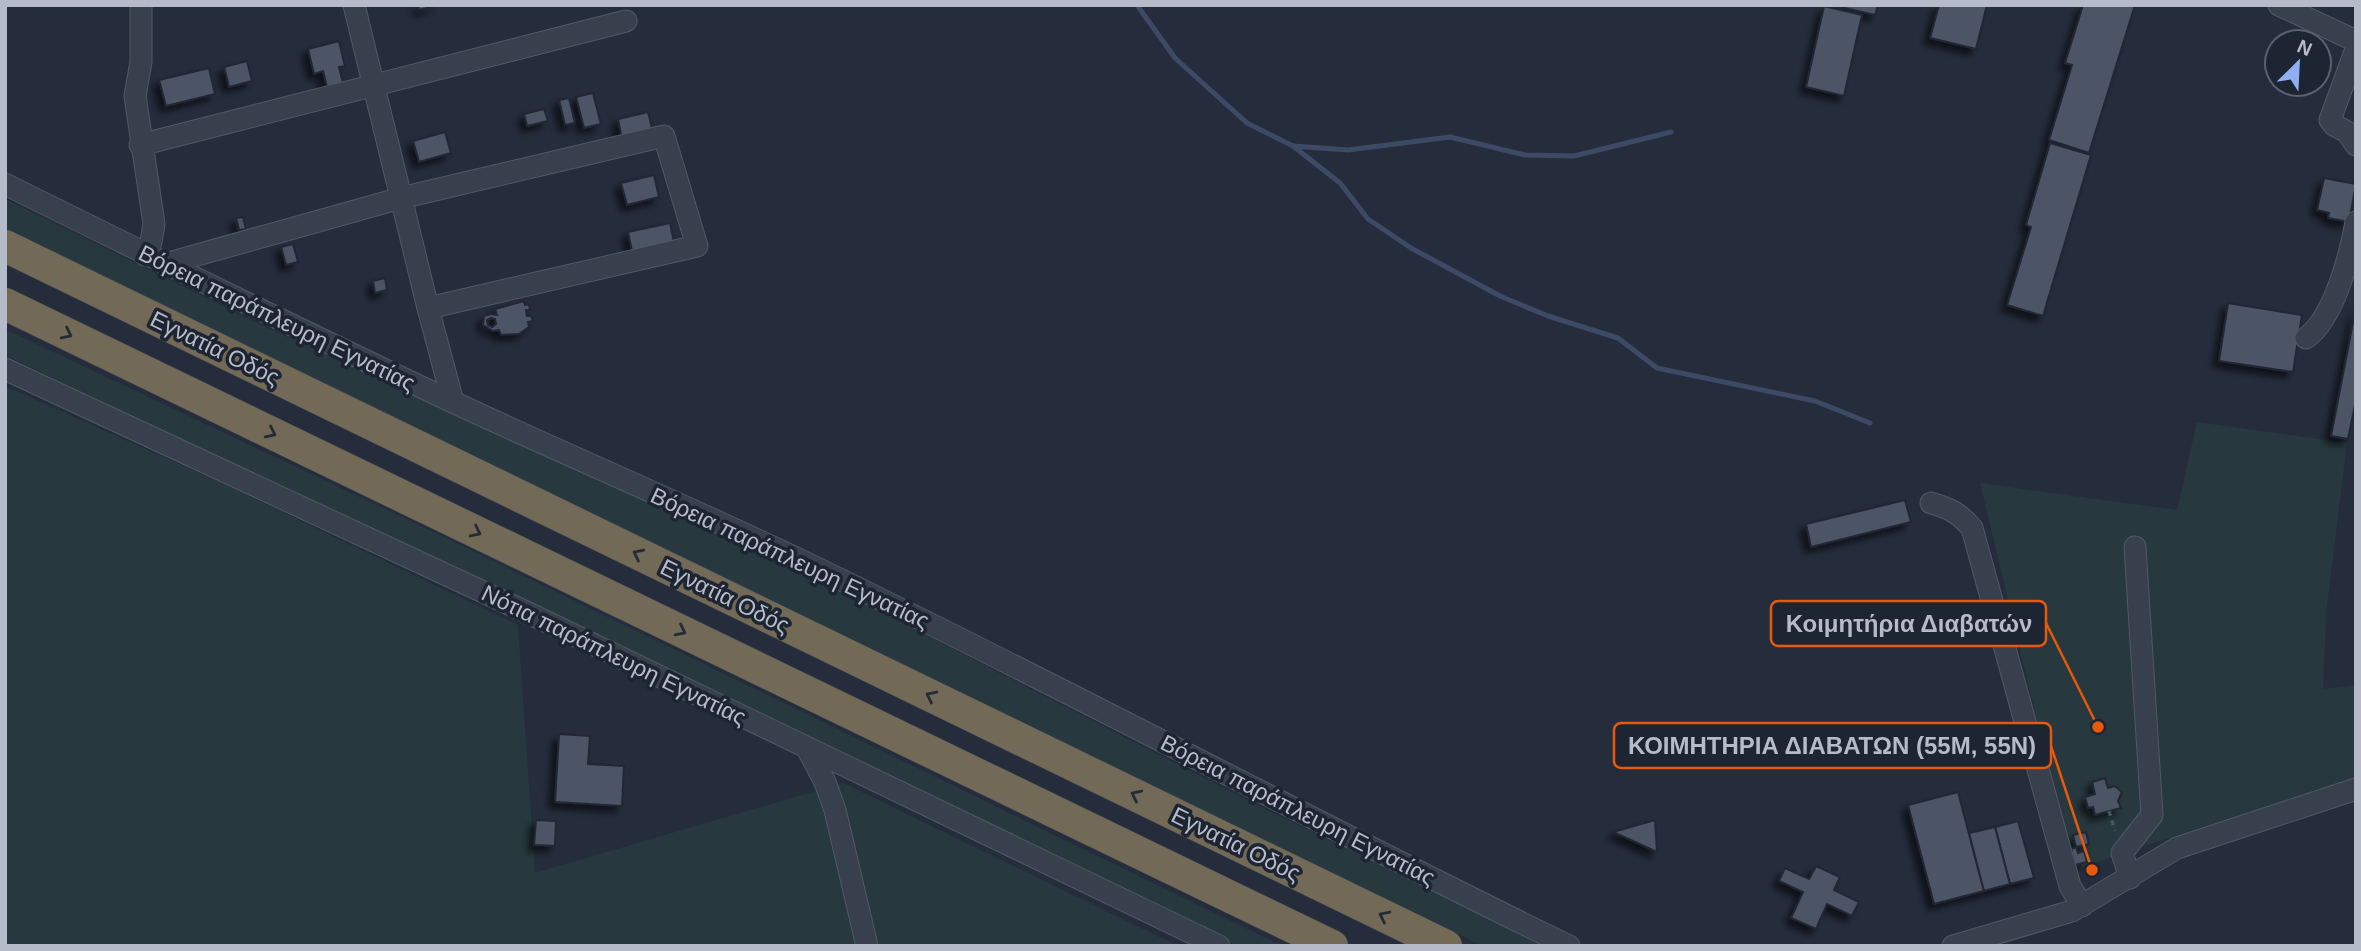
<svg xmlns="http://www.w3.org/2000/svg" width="2361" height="951" viewBox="0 0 2361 951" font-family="Helvetica,sans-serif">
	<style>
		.green { fill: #27393e }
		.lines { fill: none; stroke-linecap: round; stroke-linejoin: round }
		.stream { stroke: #3c4a65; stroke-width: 5 }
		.building { fill: #4b5465; stroke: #202734; stroke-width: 2; fill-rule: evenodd; filter: url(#shadow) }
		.minor-casing { stroke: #515865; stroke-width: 23 }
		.highway-casing { stroke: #414855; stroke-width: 33 }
		.path { stroke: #45565b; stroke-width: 3.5; stroke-dasharray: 5 5; stroke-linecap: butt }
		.minor { stroke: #39404d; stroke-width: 21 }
		.highway { stroke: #726a56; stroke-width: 32 }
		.oneway { stroke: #262c36 }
		.labels { text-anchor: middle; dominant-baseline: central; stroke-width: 7; stroke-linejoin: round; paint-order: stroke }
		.street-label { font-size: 23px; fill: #b5bbc8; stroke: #1e2532 }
		.leader { fill: none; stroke: #e8590c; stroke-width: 2.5 }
		.callout-dot { fill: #e8590c; stroke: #1e2532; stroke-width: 2.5 }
		.callout { fill: #1e2532; stroke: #e8590c; stroke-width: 2.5 }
		.callout-label { font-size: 24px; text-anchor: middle; font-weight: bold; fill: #b5bbc8 }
	</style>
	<defs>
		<filter id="shadow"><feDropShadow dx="-6" dy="6" stdDeviation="3.5" flood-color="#0009"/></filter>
	</defs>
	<rect width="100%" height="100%" fill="#252d3d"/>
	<g class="green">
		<path d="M5,199L257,323L777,559L1265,809L1548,946H1483L5,229Z"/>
		<path d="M5,329L442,536L1282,946H1238L913,788L5,355Z"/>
		<path d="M5,386L228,486L518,625L535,873L843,783L1178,946H5Z"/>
		<path d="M2197,422L2347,443L2326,614L2323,689L2356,685V782L2316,791L2122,853L2073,871L1980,483L2177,510Z"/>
	</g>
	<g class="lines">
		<g class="stream">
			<path d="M1137,5L1175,58L1247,123L1293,146L1348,150L1450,137L1525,155L1574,156L1671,132"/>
			<path d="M1293,146L1340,183L1368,219L1411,248L1500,296L1548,316L1618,338L1657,368L1815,401L1870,423"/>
		</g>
	</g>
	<g class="building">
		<path d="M418,5H439L419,10Z"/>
		<path d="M1832,5H1878L1875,15Z"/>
		<path d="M1939,5H1987L1976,49L1930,38Z"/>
		<path d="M2083,5H2135L2089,153L2049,140L2072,65L2065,63Z"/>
		<path d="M1824,6L1862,15L1844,96L1806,87Z"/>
		<path d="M339,41L345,66L339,67L343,83L327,87L323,71L314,74L308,49Z"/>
		<path d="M247,61L252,81L229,87L224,67Z"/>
		<path d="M209,68L215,94L166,106L159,80Z"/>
		<path d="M593,93L601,124L584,128L576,97Z"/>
		<path d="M569,98L575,123L565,125L559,100Z"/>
		<path d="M544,109L548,121L527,126L524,114Z"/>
		<path d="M648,112L653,132L622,139L618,119Z"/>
		<path d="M445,132L451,153L419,162L413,141Z"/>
		<path d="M2050,143L2091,155L2043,316L2007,305L2031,227L2026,225Z"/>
		<path d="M654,175L659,197L627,205L621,183Z"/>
		<path d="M2324,178L2356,184L2349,222L2328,218L2329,213L2317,210Z"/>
		<path d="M243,217L246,229L239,230L236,218Z"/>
		<path d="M670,223L675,247L633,256L628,232Z"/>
		<path d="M293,244L298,262L286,265L281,247Z"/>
		<path d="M385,278L387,290L375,293L373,281Z"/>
		<path d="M524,301L525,305L529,304L530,310H526L527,316H531L533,321L528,322L529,327L519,334L501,335L499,330L493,331L483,325L484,316L491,314L497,315L495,309ZM491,318L495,319L496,324L492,327L488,325L487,320Z"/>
		<path d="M2228,303L2302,315L2293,372L2219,361Z"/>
		<path d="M2356,307V400L2348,439L2331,436Z"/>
		<path d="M1905,500L1911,522L1811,547L1806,524Z"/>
		<path d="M559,734L590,736L588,764L624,766L622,806L555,802Z"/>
		<path d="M2105,778L2108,788L2115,786L2122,792L2118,801L2121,808L2095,815L2093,807L2088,808L2085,797L2095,794L2092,782Z"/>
		<path d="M1958,792L1984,891L1934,904L1908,805Z"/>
		<path d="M536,820L556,821L555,846L534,845Z"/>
		<path d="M1655,820L1657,852L1613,832Z"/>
		<path d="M2018,821L2034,878L2010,884L1995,827Z"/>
		<path d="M1995,827L2010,884L1984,891L1969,833Z"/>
		<path d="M2086,832L2089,844L2076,847L2073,835Z"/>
		<path d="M2076,847L2078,853L2084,851L2087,862L2075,865L2071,849Z"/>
		<path d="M1816,866L1840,877L1834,890L1859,902L1852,916L1827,904L1816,929L1791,918L1803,892L1779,881L1785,868L1809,879Z"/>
	</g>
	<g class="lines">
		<defs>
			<g id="minor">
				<path d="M141,5V62L135,96L154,224L151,242L145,255"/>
				<path d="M354,5L428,308L453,402"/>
				<path d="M2279,5L2356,41"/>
				<path d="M2356,49L2330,120L2334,125L2347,132L2356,145"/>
				<path d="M140,145L626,21"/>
				<path d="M5,184C154,258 303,332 453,402C577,460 704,513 827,573C1076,694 1320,825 1569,946"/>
				<path d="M165,264L401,198L664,136L697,246L428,308"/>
				<path d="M2306,338C2334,318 2350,256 2356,222"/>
				<path d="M5,369L524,611L1219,946"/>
				<path d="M1931,503C1949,508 1959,513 1972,528L2070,886L2082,906"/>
				<path d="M807,748L825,782L835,810L867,946"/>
				<path d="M2130,878L2122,853L2152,815L2135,547"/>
				<path d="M1953,946L2072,911L2177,848L2356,789"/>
			</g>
			<g id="highway">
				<path d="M5,246L1446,946"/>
				<path d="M5,304L1332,946"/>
			</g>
		</defs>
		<use href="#minor" class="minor-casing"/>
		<use href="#highway" class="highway-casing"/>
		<path class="path" d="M2109,811L2115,831"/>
		<use href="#minor" class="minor"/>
		<use href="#highway" class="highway"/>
	</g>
	<defs><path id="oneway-chevron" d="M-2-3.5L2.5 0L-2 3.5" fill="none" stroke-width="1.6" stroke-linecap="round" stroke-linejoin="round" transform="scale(1.75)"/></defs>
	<g class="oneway">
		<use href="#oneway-chevron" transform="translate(67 334) rotate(26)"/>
		<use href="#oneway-chevron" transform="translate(271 433) rotate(26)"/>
		<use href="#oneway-chevron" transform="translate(476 532) rotate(26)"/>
		<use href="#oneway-chevron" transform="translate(638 554) rotate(-154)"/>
		<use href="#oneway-chevron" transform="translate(681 631) rotate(26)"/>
		<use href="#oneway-chevron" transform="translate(931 696) rotate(-154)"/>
		<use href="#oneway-chevron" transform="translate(1136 795) rotate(-154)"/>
		<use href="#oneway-chevron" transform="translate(1384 916) rotate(-154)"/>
	</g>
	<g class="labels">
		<g class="street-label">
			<text transform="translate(277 318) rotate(26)">Βόρεια παράπλευρη Εγνατίας</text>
			<text transform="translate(215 348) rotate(26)">Εγνατία Οδός</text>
			<text transform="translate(790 558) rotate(25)">Βόρεια παράπλευρη Εγνατίας</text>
			<text transform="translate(725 596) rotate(26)">Εγνατία Οδός</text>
			<text transform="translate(614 655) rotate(26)">Νότια παράπλευρη Εγνατίας</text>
			<text transform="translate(1298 810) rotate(27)">Βόρεια παράπλευρη Εγνατίας</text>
			<text transform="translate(1236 844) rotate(26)">Εγνατία Οδός</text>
		</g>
	</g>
	<path class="leader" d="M2098 727L2046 623M2092 870L2051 746"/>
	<g class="callout-dot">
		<circle cx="2098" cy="727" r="7"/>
		<circle cx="2092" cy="870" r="7"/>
	</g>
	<g class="callout">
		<rect x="1771" y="601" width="275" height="45" rx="7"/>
		<rect x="1614" y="723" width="437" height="45" rx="7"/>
	</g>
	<g class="callout-label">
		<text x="1909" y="632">Κοιμητήρια Διαβατών</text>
		<text x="1832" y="754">ΚΟΙΜΗΤΗΡΙΑ ΔΙΑΒΑΤΩΝ (55Μ, 55Ν)</text>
	</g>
	<rect width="2361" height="951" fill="none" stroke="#b5bbc8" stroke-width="14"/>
	<g transform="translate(2298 63) rotate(24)"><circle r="33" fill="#1e2532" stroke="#5a616e" stroke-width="2"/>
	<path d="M0-5L12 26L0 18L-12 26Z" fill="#8faef3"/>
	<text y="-10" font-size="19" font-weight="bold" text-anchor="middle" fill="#b5bbc8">N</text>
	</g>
</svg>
